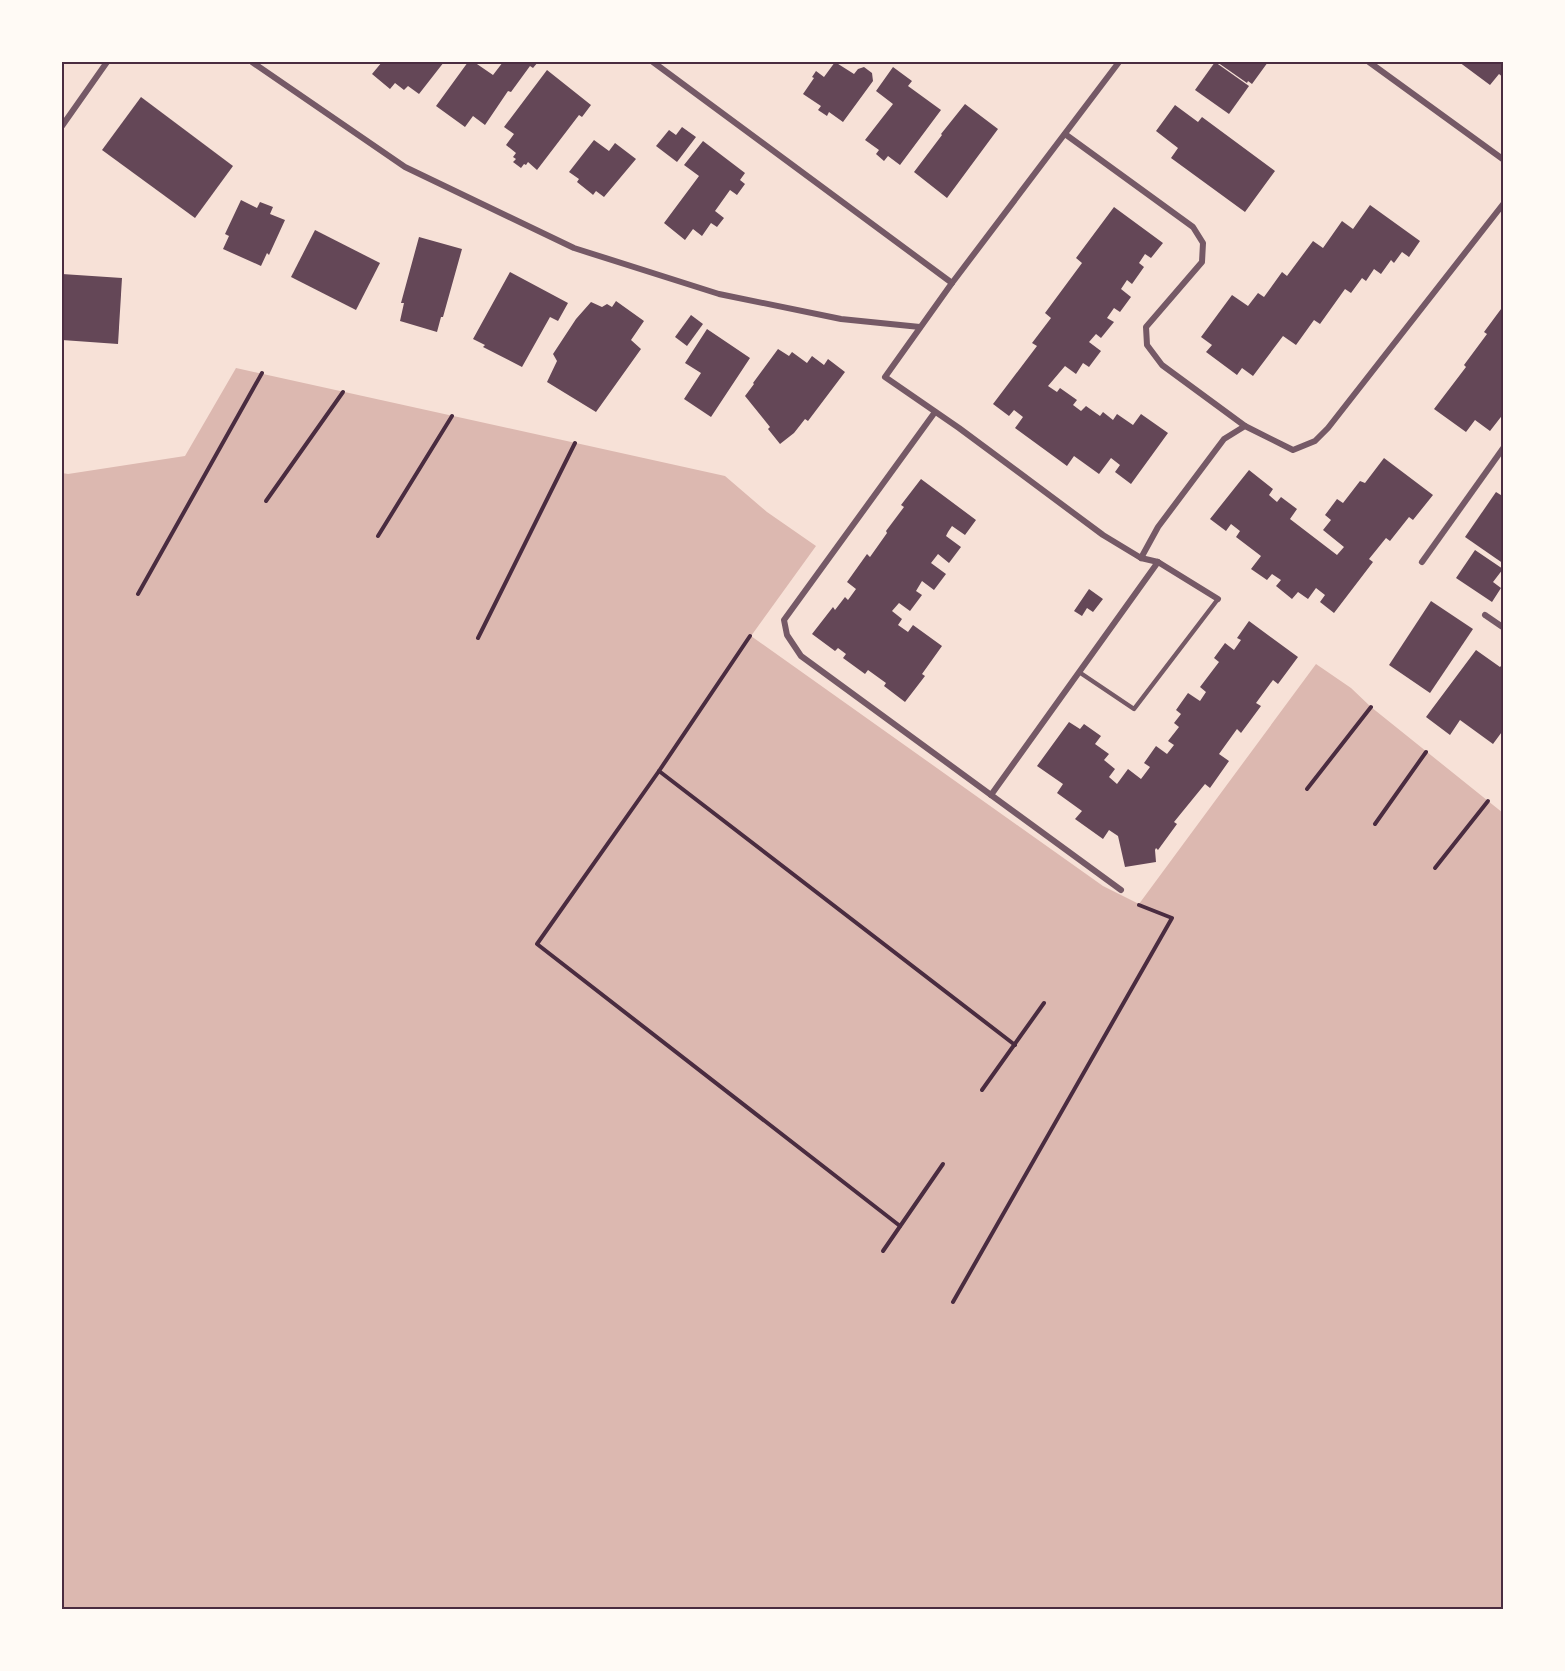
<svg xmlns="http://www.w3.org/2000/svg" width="1565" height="1671" viewBox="0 0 1565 1671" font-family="Manrope,sans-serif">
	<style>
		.water { fill: #dcb8b0 }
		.building { fill: #644757 }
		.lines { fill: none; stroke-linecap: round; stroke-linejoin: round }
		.path { stroke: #4a2c40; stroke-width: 4 }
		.service { stroke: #755966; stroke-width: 4.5 }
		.minor { stroke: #755966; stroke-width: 6 }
		.neatline { fill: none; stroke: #4a2c40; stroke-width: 2 }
	</style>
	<rect width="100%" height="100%" fill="#f7e1d7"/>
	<path class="water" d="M236,368L725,476L767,512L816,546L751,636L1103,886L1139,904L1316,664L1351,688L1371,707L1503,813V1609H62V473L68,474L185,456Z"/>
	<g class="building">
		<path d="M382,62H444L419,94L408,86L404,90L395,83L390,89L372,74Z"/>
		<path d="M468,62H474L493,75L503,62H538L533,68L530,66L511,92L508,91L485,125L473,116L465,127L436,106Z"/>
		<path d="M835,62L854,74L858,69L864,67L872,73L873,81L843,122L829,112L827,116L818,110L821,106L803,94L814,78L812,77L816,71L824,77Z"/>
		<path d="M1215,62L1249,86L1229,114L1195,90Z"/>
		<path d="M1217,62H1268L1252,84L1248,81L1247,83Z"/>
		<path d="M1459,62H1504V78L1499,74L1490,85Z"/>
		<path d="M893,67L912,81L908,86L941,110L900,165L888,156L884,161L876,154L879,150L865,140L893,104L876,91Z"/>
		<path d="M547,70L591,105L582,117L579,115L537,170L528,162L526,165L524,164L521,168L513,162L516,159L513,157L516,153L506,145L514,134L504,127Z"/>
		<path d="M141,97L233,166L195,218L102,150Z"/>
		<path d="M965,104L998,129L947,198L914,172L942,135L941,134Z"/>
		<path d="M1175,105L1198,122L1202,117L1275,171L1245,212L1171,158L1178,148L1156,131Z"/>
		<path d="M682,127L696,137L677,162L656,146L669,130L676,135Z"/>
		<path d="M594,140L609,151L615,143L636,159L604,197L596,191L593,195L592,194L577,182L579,179L569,172Z"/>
		<path d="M703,141L745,173L740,180L745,184L737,195L730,190L715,211L724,218L717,227L711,223L702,236L693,229L685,240L664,223L699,176L684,165Z"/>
		<path d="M241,200L257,208L260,202L273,207L270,214L285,220L269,255L267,253L261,266L223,249L229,236L225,234Z"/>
		<path d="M1370,205L1420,241L1409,257L1402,252L1394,263L1391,260L1381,274L1374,269L1366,281L1362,278L1351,293L1345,289L1320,324L1314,320L1296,345L1283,336L1253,376L1242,368L1237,375L1206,352L1212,345L1201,337L1232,295L1248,306L1258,293L1264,297L1282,272L1287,276L1313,241L1323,248L1342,221L1353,229Z"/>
		<path d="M1114,207L1163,243L1151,258L1145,254L1139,263L1144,267L1132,284L1127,280L1121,289L1131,297L1120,312L1114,308L1107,318L1114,322L1101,338L1096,334L1089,342L1101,351L1089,367L1083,363L1076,374L1065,366L1048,386L1057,392L1060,388L1077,400L1073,405L1081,411L1086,406L1100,416L1103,412L1113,420L1117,414L1133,425L1141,414L1168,433L1131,484L1115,472L1120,465L1111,458L1099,474L1074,456L1067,466L1015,428L1023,417L1014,410L1009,416L993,404L1037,346L1032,343L1051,318L1045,313L1082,263L1076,258Z"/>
		<path d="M315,230L380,263L356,310L291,277Z"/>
		<path d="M419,237L462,249L443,317H441L437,332L400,321L404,303H401Z"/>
		<path d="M510,272L568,303L558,321L550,317L522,367L483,347L485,345L473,339Z"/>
		<path d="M62,274L122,278L118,344L62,340Z"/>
		<path d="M616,301L644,321L631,340L641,349L596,412L547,382L557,361L553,354L576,319L591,302L602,307L607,304L612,307Z"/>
		<path d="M1504,305V413L1490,431L1475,420L1466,432L1434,409L1466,367L1464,365L1487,334L1484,332Z"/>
		<path d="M691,315L703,324L687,346L675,337Z"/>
		<path d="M707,329L750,358L711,417L684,399L701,373L685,363Z"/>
		<path d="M778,349L789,356L792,352L807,363L812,356L824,365L828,359L845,372L808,421L805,419L794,433L780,444L768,429L770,427L745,396L754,384L753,383Z"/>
		<path d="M1384,458L1433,495L1413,520L1409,517L1390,541L1386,538L1369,559L1373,562L1334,613L1320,602L1325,595L1316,588L1308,599L1298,592L1292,599L1276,586L1281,580L1272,574L1267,580L1251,569L1261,556L1236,537L1240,531L1231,524L1226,531L1210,519L1249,470L1273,489L1269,495L1277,502L1281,497L1297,509L1290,519L1337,555L1344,547L1323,530L1331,520L1325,515L1337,499L1343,503L1360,481L1365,483Z"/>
		<path d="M921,479L976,520L965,535L952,526L948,532L946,536L961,547L949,563L938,554L931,563L946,574L934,590L922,581L916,591L922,595L910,611L899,603L892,611L902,619L898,625L908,632L913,625L942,646L922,674L925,676L905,702L884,686L886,683L868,670L865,674L843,658L846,654L838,648L835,651L812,634L833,607L835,610L845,597L848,600L856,589L847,582L867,554L870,557L887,533L886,531L904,507L901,505Z"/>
		<path d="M1496,492L1504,497V564L1465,537Z"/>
		<path d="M1475,550L1503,569L1493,582L1501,588L1492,602L1456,578Z"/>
		<path d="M1089,589L1103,599L1093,612L1087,608L1082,616L1074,611Z"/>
		<path d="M1431,601L1473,629L1430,693L1389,665Z"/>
		<path d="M1249,621L1298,657L1278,684L1273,680L1256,703L1261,706L1241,733L1237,729L1219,754L1229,761L1210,788L1205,784L1174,822L1177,824L1158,850L1156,848L1155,850L1156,862L1125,867L1118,836L1109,830L1103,839L1075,819L1082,811L1057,793L1063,784L1037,766L1069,722L1080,729L1084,724L1101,736L1095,744L1109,754L1104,760L1115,769L1109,777L1117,784L1128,769L1141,779L1150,767L1144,763L1156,746L1167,754L1174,745L1168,741L1179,727L1174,723L1181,714L1176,710L1188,693L1200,701L1206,692L1200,687L1219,662L1214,658L1225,643L1234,650L1241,640L1237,638Z"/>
		<path d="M1476,650L1500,667L1504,663V729L1493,744L1460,720L1450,735L1426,717Z"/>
	</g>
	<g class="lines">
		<g class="path">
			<path d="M266,501L343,392"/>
			<path d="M378,536L452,416"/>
			<path d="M138,594L262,373"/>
			<path d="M750,636L659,771L537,944L900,1226"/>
			<path d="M478,638L575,443"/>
			<path d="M659,771L1015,1045"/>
			<path d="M1307,789L1371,707"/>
			<path d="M1375,824L1426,752"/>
			<path d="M1435,868L1488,801"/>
			<path d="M982,1090L1044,1003"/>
			<path d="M883,1251L943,1164"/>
			<path d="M953,1302L1172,918L1139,905"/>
		</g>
		<path class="service" d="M1079,672L1134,709L1218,599"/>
		<g class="minor">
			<path d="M252,62L405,167L574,248L719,294L841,319L920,327"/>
			<path d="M653,62L952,283"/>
			<path d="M1119,62L952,283L885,377L959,428L1103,535L1141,558L1158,562L1218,599"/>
			<path d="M1369,62L1504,160"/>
			<path d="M62,126L107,62"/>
			<path d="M1065,134L1193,227L1203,243L1202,262L1146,327L1147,345L1162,365L1245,426"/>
			<path d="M935,412L784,620L787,635L801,656L1121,890"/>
			<path d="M1141,558L1158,527L1224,439L1245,426L1293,450L1315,441L1328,428L1504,203"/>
			<path d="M1422,562L1504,447"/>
			<path d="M1485,615L1504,628"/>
			<path d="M991,795L1158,562"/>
		</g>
	</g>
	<rect width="1565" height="1671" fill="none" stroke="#fffaf5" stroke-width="126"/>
	<rect x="63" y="63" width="1439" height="1545" class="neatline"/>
</svg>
